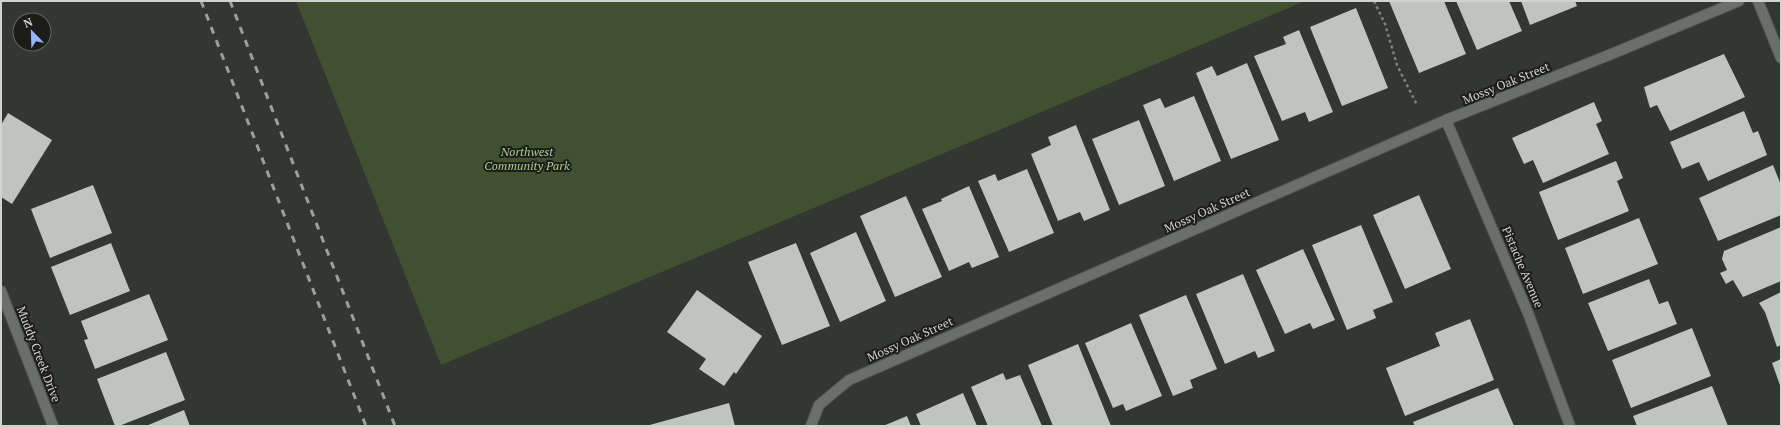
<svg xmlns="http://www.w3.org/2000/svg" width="1782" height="427" viewBox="0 0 1782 427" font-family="'PT Serif',serif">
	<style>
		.green { fill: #405132 }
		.building { fill: #c0c4be }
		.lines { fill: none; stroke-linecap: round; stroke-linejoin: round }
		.minor-casing { stroke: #525450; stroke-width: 12 }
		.path { stroke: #7f817d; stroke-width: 2.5; stroke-dasharray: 3 3; stroke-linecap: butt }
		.minor { stroke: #6b6f69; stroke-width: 10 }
		.rail { stroke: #9c9f9b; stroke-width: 3; stroke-dasharray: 7 7; stroke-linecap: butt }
		.labels { text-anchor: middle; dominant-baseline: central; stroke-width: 4; stroke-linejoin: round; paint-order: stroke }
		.street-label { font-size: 12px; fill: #d1d3d0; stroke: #1c1d1b }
		.park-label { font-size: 12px; font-style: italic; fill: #abcf8c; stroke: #1c1d1b }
	</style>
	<rect width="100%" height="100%" fill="#333631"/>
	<path class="green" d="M296,1H1305L441,365Z"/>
	<g class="building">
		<path d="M1389,1H1444L1466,54L1419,73Z"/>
		<path d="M1456,1H1509L1522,31L1477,50Z"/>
		<path d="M1521,1H1575L1577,6L1530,25Z"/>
		<path d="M1356,8L1388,88L1342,106L1310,27Z"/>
		<path d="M1299,30L1333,112L1309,122L1305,112L1282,121L1254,56L1286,44L1283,37Z"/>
		<path d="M1724,54L1745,97L1670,131L1657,105L1650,108L1644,87Z"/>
		<path d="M1247,63L1279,140L1231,159L1196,73L1212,66L1217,76Z"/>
		<path d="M1194,96L1221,161L1174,181L1143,105L1160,98L1165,108Z"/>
		<path d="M1594,102L1602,121L1596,124L1609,154L1543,183L1533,160L1524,164L1512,138Z"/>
		<path d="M1744,111L1753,133L1758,131L1767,155L1708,181L1699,162L1682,169L1670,142Z"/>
		<path d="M8,113L52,140L12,204L1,197V125Z"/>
		<path d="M1139,120L1165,186L1119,205L1092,139Z"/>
		<path d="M1076,125L1110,210L1084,221L1080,212L1058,221L1031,154L1051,145L1048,137Z"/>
		<path d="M1616,161L1623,178L1617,181L1629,211L1558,240L1539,192Z"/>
		<path d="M1773,165L1781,185V215L1718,241L1699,198Z"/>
		<path d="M1027,169L1054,233L1009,252L978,181L995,174L998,181Z"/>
		<path d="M93,185L112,233L50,258L31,209Z"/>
		<path d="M969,186L999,257L972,268L969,262L949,271L922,209L942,201L941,199Z"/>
		<path d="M1419,195L1451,269L1405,289L1373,215Z"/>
		<path d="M906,196L942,277L895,297L860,216Z"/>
		<path d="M1639,218L1658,264L1583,294L1565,248Z"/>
		<path d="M1361,225L1393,302L1373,310L1376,318L1347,330L1312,245Z"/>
		<path d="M1781,227V281L1743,297L1733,280L1726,284L1720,273L1727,270L1722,259L1724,251Z"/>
		<path d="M856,232L886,301L840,322L810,253Z"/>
		<path d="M111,243L130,291L70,315L51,267Z"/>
		<path d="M796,243L830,326L782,345L748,262Z"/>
		<path d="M1303,249L1335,320L1313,329L1310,323L1285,334L1256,270Z"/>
		<path d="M1243,274L1275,351L1258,358L1255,351L1225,364L1196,294Z"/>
		<path d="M1649,279L1659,304L1668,301L1677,324L1608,351L1588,303Z"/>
		<path d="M697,290L762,336L736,374L734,372L724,386L699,369L706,359L667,332Z"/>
		<path d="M1781,292V345L1777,347L1765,312L1759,303Z"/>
		<path d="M149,294L168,340L95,369L84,340L88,339L81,321Z"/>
		<path d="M1186,295L1217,369L1190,380L1193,388L1173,396L1139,315Z"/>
		<path d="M1470,319L1494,380L1405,416L1386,368L1440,346L1435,333Z"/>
		<path d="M1131,323L1162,396L1126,411L1123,404L1113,408L1085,343Z"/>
		<path d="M1692,328L1711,376L1631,408L1612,360Z"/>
		<path d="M1078,344L1111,426H1053L1028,365Z"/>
		<path d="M166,352L185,400L119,426H115L97,379Z"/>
		<path d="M1781,359V388L1772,363Z"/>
		<path d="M1003,373L1006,380L1020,375L1042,426H988L971,387Z"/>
		<path d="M1712,386L1728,426H1637L1633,416Z"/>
		<path d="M1498,388L1514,426H1415L1413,422Z"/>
		<path d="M963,393L977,426H921L916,414Z"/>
		<path d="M729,403L735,426H646Z"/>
		<path d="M184,410L190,426H146Z"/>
		<path d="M907,416L911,426H883Z"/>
	</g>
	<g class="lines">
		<defs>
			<g id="minor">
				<path d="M1758,1L1781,58"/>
				<path d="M1446,120L1528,313L1570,426"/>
				<path d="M1,291L53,426"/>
				<path d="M811,426L819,405L849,380L1446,120L1614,53L1739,1"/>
			</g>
		</defs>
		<use href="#minor" class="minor-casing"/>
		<path class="path" d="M1374,1L1385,24L1397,65L1417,105"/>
		<use href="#minor" class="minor"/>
		<g class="rail">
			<path d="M201,1L366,426"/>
			<path d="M230,1L395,426"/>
		</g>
	</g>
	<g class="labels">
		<g class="street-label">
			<text transform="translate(1506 83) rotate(-22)">Mossy Oak Street</text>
			<text transform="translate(1207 210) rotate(-24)">Mossy Oak Street</text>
			<text transform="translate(1523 267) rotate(67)">Pistache Avenue</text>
			<text transform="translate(910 339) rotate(-24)">Mossy Oak Street</text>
			<text transform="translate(39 354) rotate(69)">Muddy Creek Drive</text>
		</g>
		<g class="park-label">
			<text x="527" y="151">Northwest<tspan x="527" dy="14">Community Park</tspan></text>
		</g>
	</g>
	<rect width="1782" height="427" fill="none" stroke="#d1d3d0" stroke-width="4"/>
	<g transform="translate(32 32) rotate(337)"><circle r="19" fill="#1c1d1b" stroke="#646663"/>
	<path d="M0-3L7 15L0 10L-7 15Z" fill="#95b6fd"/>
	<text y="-6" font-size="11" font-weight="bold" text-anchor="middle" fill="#d1d3d0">N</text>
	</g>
</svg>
